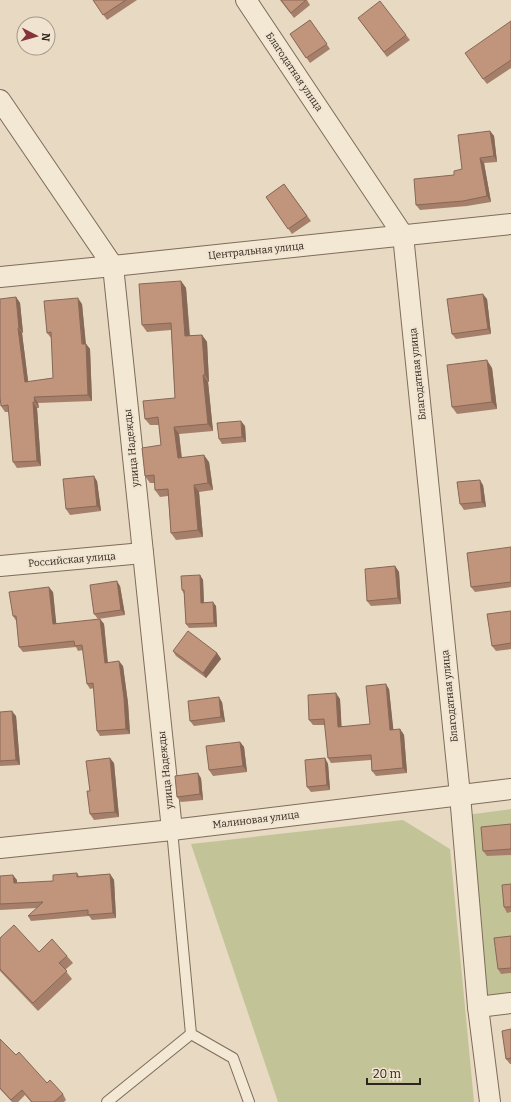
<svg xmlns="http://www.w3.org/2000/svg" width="511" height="1102" viewBox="0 0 511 1102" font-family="Bitter,serif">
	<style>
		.green { fill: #c2c498 }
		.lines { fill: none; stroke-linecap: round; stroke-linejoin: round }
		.lane-casing { stroke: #7f6c5b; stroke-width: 12 }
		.street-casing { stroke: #7f6c5b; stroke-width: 22 }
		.lane { stroke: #f3e8d4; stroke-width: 10 }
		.street { stroke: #f3e8d4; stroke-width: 20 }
		.wall { fill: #a67f6b }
		.shaded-wall { fill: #876857 }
		.building { fill: #c1947c; stroke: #876857 }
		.labels { text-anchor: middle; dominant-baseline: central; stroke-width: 3.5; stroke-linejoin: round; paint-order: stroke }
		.street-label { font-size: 10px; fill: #30251e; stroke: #f0e4d0 }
	</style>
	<rect width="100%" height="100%" fill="#e7d9c2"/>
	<g class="green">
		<path d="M511,809V997L485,1001L459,816Z"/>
		<path d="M403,820L450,849L474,1102H278L191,844Z"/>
	</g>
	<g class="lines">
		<defs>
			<g id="lane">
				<path d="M172,830L191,1034L233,1058L249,1102"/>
				<path d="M107,1102L191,1034"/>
			</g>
			<g id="street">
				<path d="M246,0L403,235L460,795L478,1007L490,1102"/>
				<path d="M0,100L113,266L172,830"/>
				<path d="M0,277L113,266L511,224"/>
				<path d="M0,566L143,553"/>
				<path d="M0,848L172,830L511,789"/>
				<path d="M478,1007L511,1003"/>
			</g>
		</defs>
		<use href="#lane" class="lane-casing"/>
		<use href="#street" class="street-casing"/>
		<use href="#lane" class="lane"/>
		<use href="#street" class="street"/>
	</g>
	<g class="wall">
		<path d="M93,0H137L107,20Z"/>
		<path d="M280,0H307L310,5L294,18Z"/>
		<path d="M358,18L406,35L410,40L387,57Z"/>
		<path d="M310,20L330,49L310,63L290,34Z"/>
		<path d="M511,22V68L487,84L483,79Z"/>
		<path d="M490,131L494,136L497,162L484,163L491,202L467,206L420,210L416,205L462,169Z"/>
		<path d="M284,184L311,221L292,234L266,197Z"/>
		<path d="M181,281L186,288L190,335H202L207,342L209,382H208L213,431L179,434L182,457L209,462L213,490L199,492L203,537L176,540L171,533L168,496L160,497L155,490V483H150L145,476L161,445L159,425H150L145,419L175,398L171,330L147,332L142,325Z"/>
		<path d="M16,297L20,303L23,333H22L28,382L53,378L52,339L47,333L82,304L86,344L90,349L92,401L38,403L39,408H37L41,466L17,468L13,462L9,412H5L1,406Z"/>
		<path d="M487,299L491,334L456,339L452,334Z"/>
		<path d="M492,368L497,409L457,414L452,407Z"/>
		<path d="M245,426L246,442L222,444L219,439Z"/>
		<path d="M97,481L101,511L70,515L66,509Z"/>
		<path d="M483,485L486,507L464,510L460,504Z"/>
		<path d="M511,547V587L475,592L471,587Z"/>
		<path d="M395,566L399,572L401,604L371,606L367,601Z"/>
		<path d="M200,575L203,580L204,603L216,606L217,627L189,628L186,624L184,594L182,590Z"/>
		<path d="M120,586L125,615L98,619L94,614Z"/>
		<path d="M53,592L56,624L100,619L104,624L108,662L123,666L128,703L130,734L100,736L97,731L94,688L90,689L87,684L83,650L78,651L76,647L23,652L19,647L17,622L13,616Z"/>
		<path d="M511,611V649L496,651L492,646Z"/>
		<path d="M173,651L217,653L221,659L206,678L176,656Z"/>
		<path d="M389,689L393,730L400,729L404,735L407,773L376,776L372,771L371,760L331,763L328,758L325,725H313L309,720L340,699L341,727L370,724Z"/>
		<path d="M222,702L225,722L194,726L190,721Z"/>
		<path d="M0,712L16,716L20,765L0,766Z"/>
		<path d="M240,742L244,747L247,772L213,776L209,770Z"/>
		<path d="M325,758L328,764L330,790L311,792L307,787Z"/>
		<path d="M114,763L119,817L94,820L90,814V791Z"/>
		<path d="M201,778L203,800L181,802L177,797Z"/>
		<path d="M511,824V855L487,856L483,851Z"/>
		<path d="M77,873L79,876L110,874L114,880L116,918L92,920L89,916L31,921L28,916L37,908L0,910V876L17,880V883L53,881Z"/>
		<path d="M511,884V912L507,913L504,907Z"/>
		<path d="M511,936V973L501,974L498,969Z"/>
		<path d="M0,938L39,952L67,956L73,963L65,970L72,979L38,1011L0,971Z"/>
		<path d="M511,1029V1064H510L506,1059Z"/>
		<path d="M0,1039L16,1055L47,1083L63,1094L66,1100L64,1102H31L25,1095L18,1102H12L0,1089Z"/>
	</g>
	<g class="shaded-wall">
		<path d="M490,131L494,136L497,162L494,156Z"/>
		<path d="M480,158L484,163L491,202L487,196Z"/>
		<path d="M181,281L186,288L190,343L185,336Z"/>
		<path d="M483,294L487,299L491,334L488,329Z"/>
		<path d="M16,297L20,303L23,333L19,328Z"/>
		<path d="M78,298L82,304L86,348V344L90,349L92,401L88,395Z"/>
		<path d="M18,328L22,333L29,388L25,382Z"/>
		<path d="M202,335L207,342L209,382L205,375Z"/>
		<path d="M487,360L492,368L497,409L492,402Z"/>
		<path d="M203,375L208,382L213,431L208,424Z"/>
		<path d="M34,397L38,403L39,408L35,402Z"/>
		<path d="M33,402L37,408L41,466L37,461Z"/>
		<path d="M241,421L245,426L246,442L242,437Z"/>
		<path d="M174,427L179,434L182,465L178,458Z"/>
		<path d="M204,455L209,462L213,490L208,483Z"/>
		<path d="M94,476L97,481L101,511L97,506Z"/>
		<path d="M480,480L483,485L486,507L482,502Z"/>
		<path d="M194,485L199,492L203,537L198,530Z"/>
		<path d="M395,566L399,572L401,604L398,598Z"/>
		<path d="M200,575L203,580L204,607L201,603Z"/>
		<path d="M117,581L120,586L125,615L121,610Z"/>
		<path d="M49,587L53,592L57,630L53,624Z"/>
		<path d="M213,602L216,606L217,627L214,623Z"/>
		<path d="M100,619L104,624L108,668L105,663Z"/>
		<path d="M217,653L221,659L206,678L203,673Z"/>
		<path d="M119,661L123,666L128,703L130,734L126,729Z"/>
		<path d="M386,684L389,689L394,735L390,730Z"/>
		<path d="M336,693L340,699L342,732L338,727Z"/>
		<path d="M219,697L222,702L225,722L221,717Z"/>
		<path d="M12,711L16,716L20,765L16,760Z"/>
		<path d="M400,729L404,735L407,773L403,768Z"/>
		<path d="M240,742L244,747L247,772L243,766Z"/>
		<path d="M110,758L114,763L119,817L115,812Z"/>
		<path d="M325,758L328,764L330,790L327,785Z"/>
		<path d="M198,773L201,778L203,800L200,794Z"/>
		<path d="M110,874L114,880L116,918L113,913Z"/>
		<path d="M13,875L17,880V888L14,883Z"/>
	</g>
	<g class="building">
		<path d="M93,0H126L103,15Z"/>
		<path d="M281,0H306L291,13Z"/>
		<path d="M380,1L406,35L384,52L358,18Z"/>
		<path d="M310,20L327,44L306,58L290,34Z"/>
		<path d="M511,21V60L483,79L465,53Z"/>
		<path d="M490,131L494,156L480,158L487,196L463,201L416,205L414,179L454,175V171L462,169L458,135Z"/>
		<path d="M284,184L307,216L288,229L266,197Z"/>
		<path d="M181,281L185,336L202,335L205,375H203L208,424L174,427L178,458L204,455L208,483L194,485L198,530L171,533L168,489L155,490L154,475L145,476L142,448L161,445L158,417L145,419L143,401L175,398L171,323L142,325L139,284Z"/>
		<path d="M483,294L488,329L452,334L447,299Z"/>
		<path d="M16,297L19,328H18L25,382L53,378L51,332L47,333L44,301L78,298L82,344H86L88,395L34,397L35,402H33L37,461L13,462L8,405L1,406L0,397V299Z"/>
		<path d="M487,360L492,402L452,407L447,365Z"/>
		<path d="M241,421L242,437L219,439L217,423Z"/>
		<path d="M94,476L97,506L66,509L63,479Z"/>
		<path d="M480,480L482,502L460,504L457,482Z"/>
		<path d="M511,547V582L471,587L467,553Z"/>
		<path d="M395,566L398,598L367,601L365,569Z"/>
		<path d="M200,575L201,603L213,602L214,623L186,624L184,590H182L181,576Z"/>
		<path d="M117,581L121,610L94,614L90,585Z"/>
		<path d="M49,587L53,624L100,619L105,663L119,661L124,698L126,729L97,731L93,683L87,684L82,645L75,646L74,641L19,647L16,616H13L9,592Z"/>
		<path d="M511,611V643L492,646L487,614Z"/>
		<path d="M188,631L217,653L203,673L173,651Z"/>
		<path d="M386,684L390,730L400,729L403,768L372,771L371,755L328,758L324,719L309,720L308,695L336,693L338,727L370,724L366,686Z"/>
		<path d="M219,697L221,717L190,721L188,701Z"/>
		<path d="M12,711L16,760L0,761V712Z"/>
		<path d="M240,742L243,766L209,770L206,746Z"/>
		<path d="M110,758L115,812L90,814L87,791H90L86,761Z"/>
		<path d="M325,758L327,785L307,787L305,760Z"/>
		<path d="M198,773L200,794L177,797L175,776Z"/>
		<path d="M511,824V849L483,851L481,827Z"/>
		<path d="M77,873V877L110,874L113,913L88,915V910L28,916L43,902L0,904V876L13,875L14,883L53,881V875Z"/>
		<path d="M511,884V907H504L502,885Z"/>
		<path d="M14,925L39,952L52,939L67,956L59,963L67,971L33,1003L0,969V938Z"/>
		<path d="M511,936V968L498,969L494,938Z"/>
		<path d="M511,1029V1058L506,1059L502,1031Z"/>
		<path d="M0,1039L16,1055L19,1052L47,1083L50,1080L63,1094L54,1102H32L22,1090L11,1100L0,1088Z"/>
	</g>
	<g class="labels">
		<g class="street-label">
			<text transform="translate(294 72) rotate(56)">Благодатная улица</text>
			<text transform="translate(256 251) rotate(-6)">Центральная улица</text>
			<text transform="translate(418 374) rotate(-96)">Благодатная улица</text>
			<text transform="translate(132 448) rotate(-96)">улица Надежды</text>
			<text transform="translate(72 560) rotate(-5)">Российская улица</text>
			<text transform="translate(450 696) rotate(-96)">Благодатная улица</text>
			<text transform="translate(166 770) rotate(-96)">улица Надежды</text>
			<text transform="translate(256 820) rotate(-7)">Малиновая улица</text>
		</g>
	</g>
	<g transform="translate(36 36) rotate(96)"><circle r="19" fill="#f0e4d0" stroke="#a39889"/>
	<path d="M0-3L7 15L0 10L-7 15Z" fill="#86333a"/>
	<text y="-6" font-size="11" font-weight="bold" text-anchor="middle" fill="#30251e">N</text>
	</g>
	<path d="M367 1078v6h53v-6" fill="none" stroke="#30251e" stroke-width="2"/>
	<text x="373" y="1078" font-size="12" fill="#30251e" stroke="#f0e4d0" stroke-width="3" paint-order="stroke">20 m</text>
</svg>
